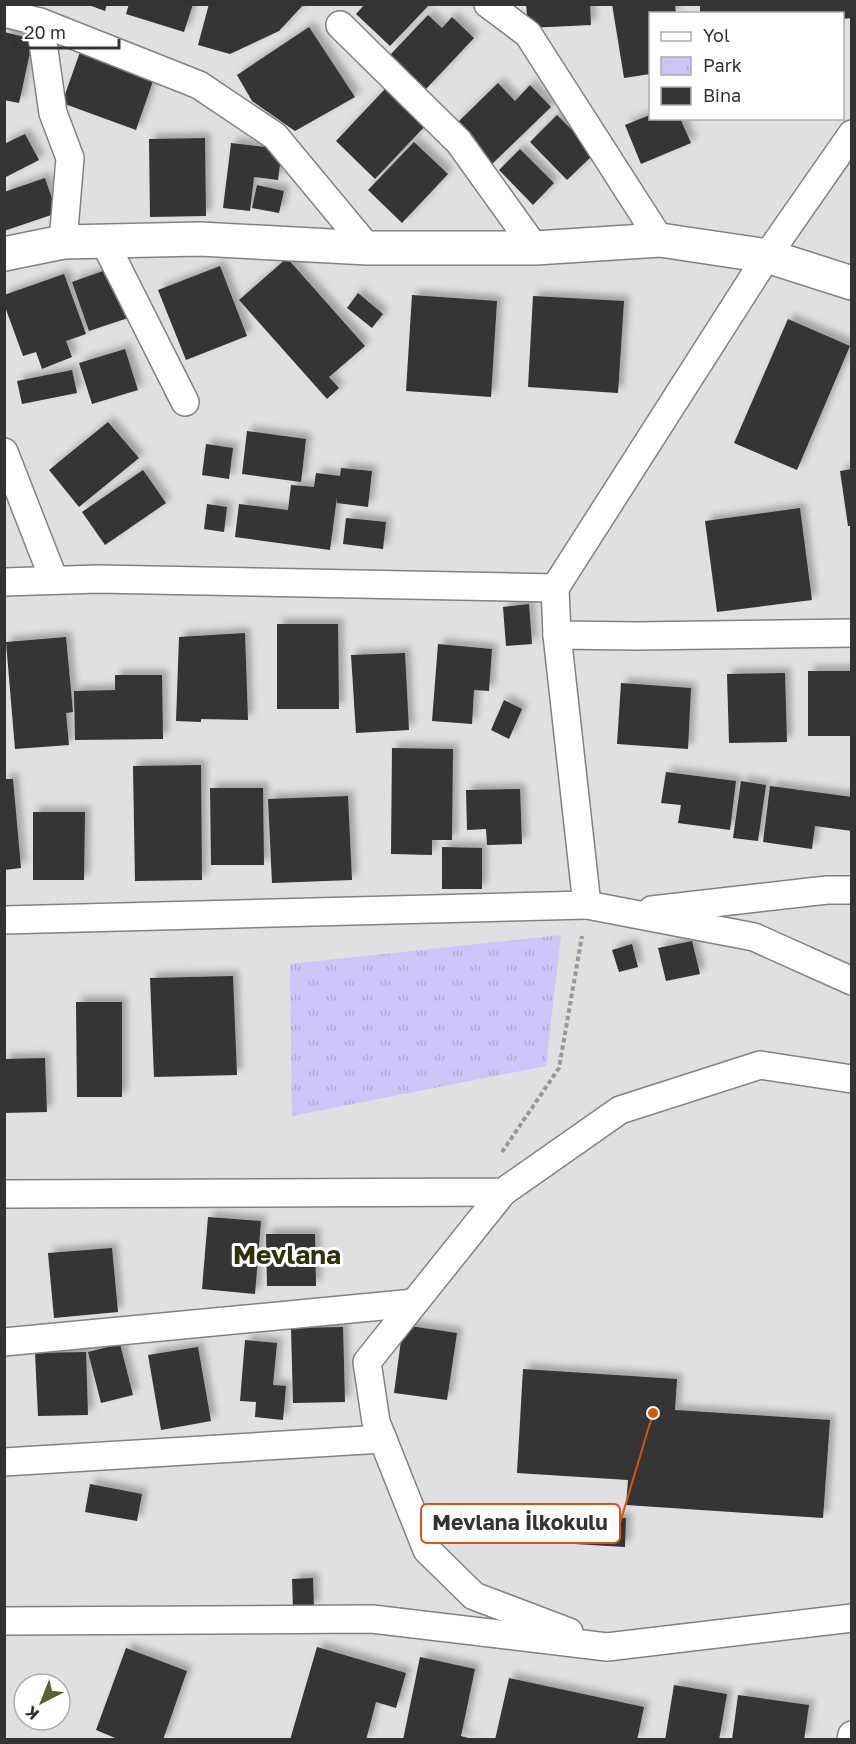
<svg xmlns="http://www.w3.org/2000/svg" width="856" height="1744" viewBox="0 0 856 1744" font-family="'Golos Text',sans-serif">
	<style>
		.park { fill: url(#park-tufts) }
		.building { fill: #343436; filter: url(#shadow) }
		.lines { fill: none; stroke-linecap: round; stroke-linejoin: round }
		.street-casing { stroke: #828184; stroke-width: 30 }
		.secondary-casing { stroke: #828184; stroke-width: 36 }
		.path { stroke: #979799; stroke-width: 4; stroke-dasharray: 4.5 3; stroke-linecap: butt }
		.street { stroke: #fff; stroke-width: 27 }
		.secondary { stroke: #fff; stroke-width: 33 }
		.labels { text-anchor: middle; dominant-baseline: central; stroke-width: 6; stroke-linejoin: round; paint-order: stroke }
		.district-label { font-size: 26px; font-weight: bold; fill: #2f3106; stroke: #fff }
		.leader { fill: none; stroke: #d65510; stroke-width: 2 }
		.callout-dot { fill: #d65510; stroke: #fff; stroke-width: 2 }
		.callout { fill: #fff; stroke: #d65510; stroke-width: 2 }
		.callout-label { font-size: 21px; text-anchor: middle; font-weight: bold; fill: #333334 }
	</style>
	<defs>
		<pattern id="park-tufts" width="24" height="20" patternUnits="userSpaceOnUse" patternTransform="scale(1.5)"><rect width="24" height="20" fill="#ccc5f7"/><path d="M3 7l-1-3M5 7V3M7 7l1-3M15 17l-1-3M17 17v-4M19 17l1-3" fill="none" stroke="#b0aad4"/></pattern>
		<filter id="shadow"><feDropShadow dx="5.5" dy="-5.5" stdDeviation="3" flood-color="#0004"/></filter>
	</defs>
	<rect width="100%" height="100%" fill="#e0dfe2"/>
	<path class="park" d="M561,935L546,1066L292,1116L290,964Z"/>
	<g class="building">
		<path d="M86,4H107L105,11Z"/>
		<path d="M129,4H193L184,32L126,14Z"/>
		<path d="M209,4H304L279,31L230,54L198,45Z"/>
		<path d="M365,4H430L390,46L356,14Z"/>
		<path d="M526,4H590L591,25L528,28Z"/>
		<path d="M612,4H675L676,14H650V74L624,78Z"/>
		<path d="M700,4H755L756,6L852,4V18L842,19V14H700Z"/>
		<path d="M428,15L442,28L452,17L474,38L426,89L390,55Z"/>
		<path d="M309,27L355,97L295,131L252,101L237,75Z"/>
		<path d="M4,32L33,39L19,103L4,100Z"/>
		<path d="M80,52L154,78L136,130L62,103Z"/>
		<path d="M498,83L515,101L530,85L551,107L491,165L453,127Z"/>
		<path d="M386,88L425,126L375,179L336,141Z"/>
		<path d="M557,115L595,153L567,180L530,142Z"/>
		<path d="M650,115V118H680L691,143L641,164L625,125Z"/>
		<path d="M25,134L39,160L4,178V144Z"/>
		<path d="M205,138L206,216L150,217L149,139Z"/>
		<path d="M414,142L448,174L402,223L368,190Z"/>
		<path d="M231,143L282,149L278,180L254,177L250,211L223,208Z"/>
		<path d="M520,149L554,183L533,205L499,170Z"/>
		<path d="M45,178L57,213L4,231V192Z"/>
		<path d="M257,185L284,191L279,213L252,208Z"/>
		<path d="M287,258L365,346L329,377L339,388L327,399L239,300Z"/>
		<path d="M117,266L134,316L89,331L72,282Z"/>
		<path d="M220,266L247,336L186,360L158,290Z"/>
		<path d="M64,274L86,334L66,341L72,357L42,369L36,352L23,356L4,304V295Z"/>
		<path d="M358,293L383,314L372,328L347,308Z"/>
		<path d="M412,295L497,301L491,397L406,391Z"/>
		<path d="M533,296L624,301L618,393L528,387Z"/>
		<path d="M788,319L850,346L797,470L734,443Z"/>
		<path d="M125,349L138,390L92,404L79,363Z"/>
		<path d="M72,370L77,393L22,404L17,381Z"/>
		<path d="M108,422L139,458L79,507L49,470Z"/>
		<path d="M247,431L306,439L301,482L242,474Z"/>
		<path d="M206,444L233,448L229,479L202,475Z"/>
		<path d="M341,468L372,471L368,507L337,503V497L330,550L235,537L239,504L288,510L291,485L314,487L316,473L340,476Z"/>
		<path d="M852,469V526H848L840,471Z"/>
		<path d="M143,470L166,503L105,545L82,512Z"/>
		<path d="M207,504L227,507L224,532L204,529Z"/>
		<path d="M800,508L812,600L717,612L705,521Z"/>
		<path d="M346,518L386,522L383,549L343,544Z"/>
		<path d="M529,604L532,644L506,646L503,607Z"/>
		<path d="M277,624H338L339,709H277Z"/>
		<path d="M245,633L248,720L201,719V722L176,721L179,637Z"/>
		<path d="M66,637L73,712L66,713L69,745L15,749L6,642Z"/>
		<path d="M438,644L492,649L489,691L474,690L472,724L432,721Z"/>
		<path d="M405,653L409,730L356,733L351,655Z"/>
		<rect x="808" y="671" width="44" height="65"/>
		<path d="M785,673L787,742L729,743L727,674Z"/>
		<path d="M115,675H162L163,739L75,740L74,691L115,690Z"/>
		<path d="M621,683L691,688L688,749L617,744Z"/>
		<path d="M504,700L522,709L509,739L491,730Z"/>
		<path d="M392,748L453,749L452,840H432V855L391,854Z"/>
		<path d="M201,765L202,880L135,881L133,766Z"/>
		<path d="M666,772L736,781L730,830L678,823L681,805L661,803Z"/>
		<path d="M4,779H13L21,868L4,870Z"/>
		<path d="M741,781L766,785L758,841L733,838Z"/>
		<path d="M770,786L852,797V831L815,826L812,849L763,842Z"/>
		<path d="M210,788H263L264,865H211Z"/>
		<path d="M520,789L522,844L487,845L486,829L467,830L466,790Z"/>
		<path d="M348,796L352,880L272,883L268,799Z"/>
		<path d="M33,812H85L84,880H33Z"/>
		<path d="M442,847L482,848V889H442Z"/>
		<path d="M692,941L700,974L666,981L658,948Z"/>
		<path d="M632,944L638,967L619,972L612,950Z"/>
		<path d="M233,976L237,1075L154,1077L150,978Z"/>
		<path d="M76,1002H122V1097H77Z"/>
		<path d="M45,1058L47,1112L4,1113V1059Z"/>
		<path d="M208,1217L261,1221L255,1294L202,1289Z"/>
		<path d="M266,1234H315L316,1286H267Z"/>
		<path d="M112,1248L118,1312L54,1318L48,1253Z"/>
		<path d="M403,1325L457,1333L447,1400L394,1393Z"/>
		<path d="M343,1327L345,1402L293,1403L291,1328Z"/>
		<path d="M245,1340L277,1343L273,1385L286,1386L283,1420L255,1417L256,1402L240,1401Z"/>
		<path d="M120,1344L133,1395L101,1403L88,1352Z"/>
		<path d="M198,1347L211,1421L161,1430L148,1355Z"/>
		<path d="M86,1352L88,1415L38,1416L35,1353Z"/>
		<path d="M523,1369L677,1379L675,1410L830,1420L823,1518L626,1505L628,1480L517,1473Z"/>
		<path d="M90,1484L142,1494L137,1521L85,1512Z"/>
		<path d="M541,1514L626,1518L625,1547L540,1542Z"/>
		<path d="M313,1578L314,1608L293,1609L292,1579Z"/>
		<path d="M317,1647L406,1673L396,1708L376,1702L366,1740H290Z"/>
		<path d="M126,1648L187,1671L163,1740H120L96,1730Z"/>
		<path d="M420,1657L475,1669L461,1736L476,1740H403Z"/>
		<path d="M509,1678L644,1707L637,1740H495Z"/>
		<path d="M674,1685L727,1694L719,1740H665Z"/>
		<path d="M738,1695L809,1705L804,1740H732Z"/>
	</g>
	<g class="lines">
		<defs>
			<g id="street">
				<path d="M488,4L528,34L660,240"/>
				<path d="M4,13L40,22L199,85L275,136L368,248"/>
				<path d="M40,22L53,113L70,158L63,242"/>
				<path d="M340,25L459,142L535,248"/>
				<path d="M852,134L767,256L555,588L557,635L587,905L754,937L852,981"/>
				<path d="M104,241L185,402"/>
				<path d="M4,452L54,580"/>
				<path d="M4,582L98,579L555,588"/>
				<path d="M557,635L637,636L852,633"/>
				<path d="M652,910L827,890H852"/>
				<path d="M4,920L587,905"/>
				<path d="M503,1192L367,1362L376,1422L427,1550L474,1596L569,1632"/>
				<path d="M4,1194L503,1192L620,1110L760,1065L852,1079"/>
				<path d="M4,1342L414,1303"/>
				<path d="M4,1462L383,1439"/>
				<path d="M4,1621L372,1619L607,1647L852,1618"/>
				<path d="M851,1740L852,1735"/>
			</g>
			<path id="secondary" d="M4,254L63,242L200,239L368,248H535L660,240L767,256L852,283"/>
		</defs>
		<use href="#street" class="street-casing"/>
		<use href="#secondary" class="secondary-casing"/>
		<path class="path" d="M502,1152L559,1068L582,936"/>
		<use href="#street" class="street"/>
		<use href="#secondary" class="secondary"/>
	</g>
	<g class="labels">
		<g class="district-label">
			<text x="287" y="1254">Mevlana</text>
		</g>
	</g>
	<path class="leader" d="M653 1413L620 1523"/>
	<circle class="callout-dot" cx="653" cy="1413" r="6"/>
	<rect class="callout" x="421" y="1504" width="199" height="39" rx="6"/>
	<g class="callout-label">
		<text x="520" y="1530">Mevlana İlkokulu</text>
	</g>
	<rect width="856" height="1744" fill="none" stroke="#333334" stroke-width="12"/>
	<rect x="649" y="12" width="195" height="108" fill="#ffffff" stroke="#adadae" stroke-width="1.5"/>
	<rect x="661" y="32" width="30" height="9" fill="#ffffff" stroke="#adadae" stroke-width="1.5"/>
	<text x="703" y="42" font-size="18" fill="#333334">Yol</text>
	<rect x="661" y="57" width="30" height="18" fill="url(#park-tufts)" stroke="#adadae" stroke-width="1.5"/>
	<text x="703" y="72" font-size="18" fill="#333334">Park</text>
	<rect x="661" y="87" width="30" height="18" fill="#343436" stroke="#adadae" stroke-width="1.5"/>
	<text x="703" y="102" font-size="18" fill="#333334">Bina</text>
	<g transform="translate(42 1702) rotate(222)"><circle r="28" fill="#ffffff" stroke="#adadae" stroke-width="1.5"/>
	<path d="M0-4.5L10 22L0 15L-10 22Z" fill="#5e602e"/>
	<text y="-9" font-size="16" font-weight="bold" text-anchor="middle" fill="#333334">K</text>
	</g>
	<path d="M15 39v9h104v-9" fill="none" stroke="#333334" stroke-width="3"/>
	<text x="24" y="39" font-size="18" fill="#333334" stroke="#ffffff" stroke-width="4.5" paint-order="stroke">20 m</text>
</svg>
